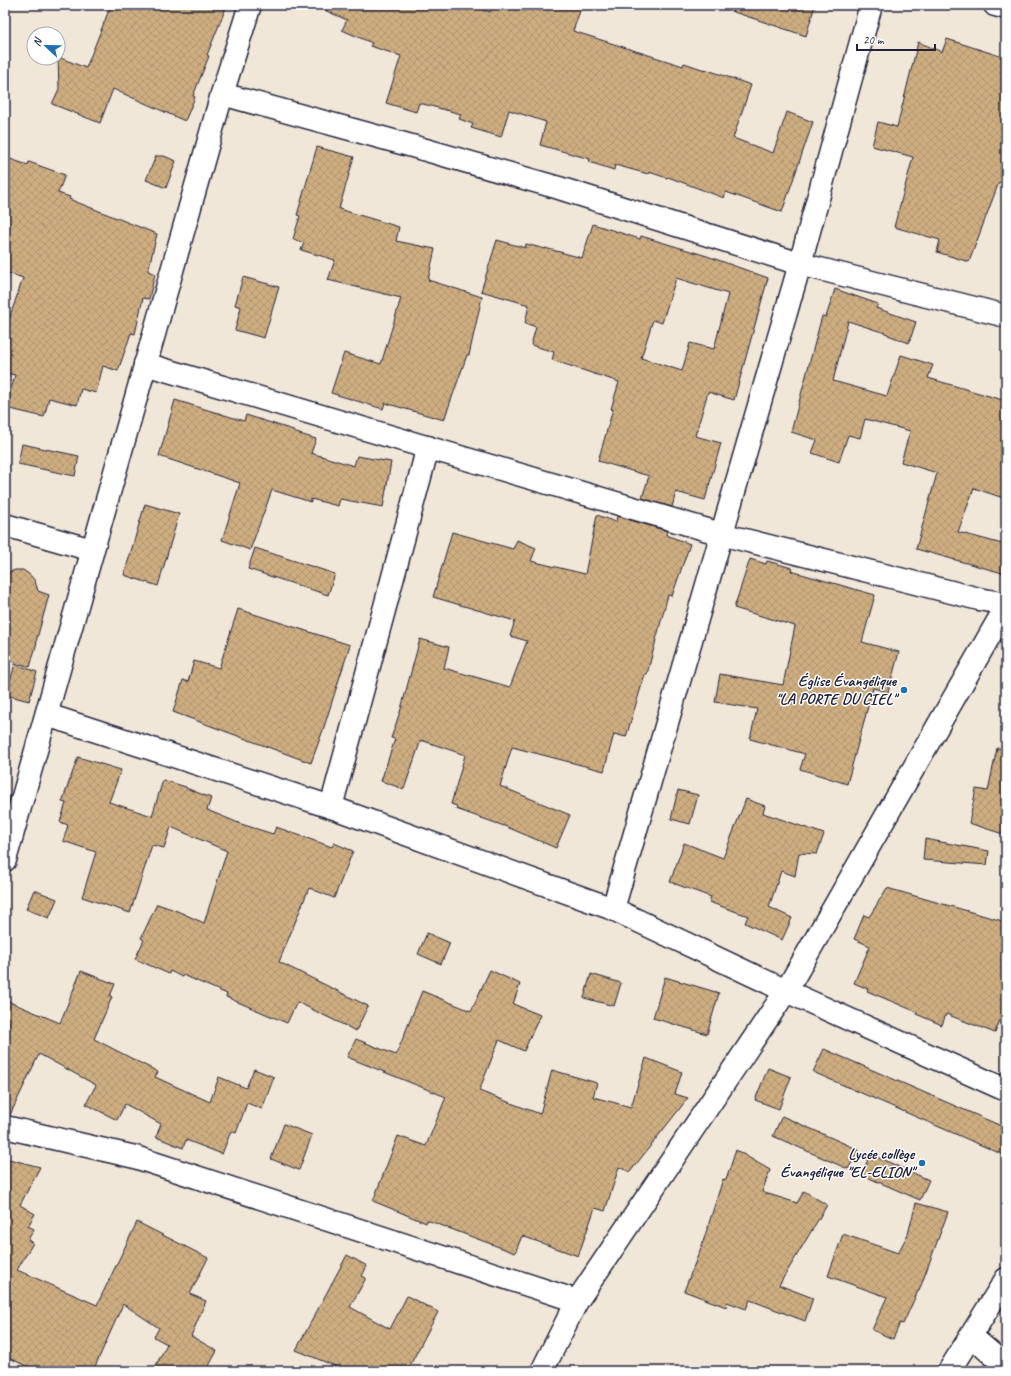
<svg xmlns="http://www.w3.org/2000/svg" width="1011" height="1376" viewBox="0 0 1011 1376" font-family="Caveat,sans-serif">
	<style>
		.building { fill: url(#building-cross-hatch); stroke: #22223b; fill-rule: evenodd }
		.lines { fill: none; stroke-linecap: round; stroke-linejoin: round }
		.minor-casing { stroke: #22223b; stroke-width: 25 }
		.tertiary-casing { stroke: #22223b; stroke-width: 25 }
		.minor { stroke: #fff; stroke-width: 22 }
		.tertiary { stroke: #fff; stroke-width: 22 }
		.poi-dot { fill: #1f6fb2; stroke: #fff; stroke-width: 1.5 }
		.labels { text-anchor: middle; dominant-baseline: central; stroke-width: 3; stroke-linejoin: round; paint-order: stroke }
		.poi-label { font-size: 16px; font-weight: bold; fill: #22223b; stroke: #fff; text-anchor: end }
	</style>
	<defs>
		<pattern id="building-cross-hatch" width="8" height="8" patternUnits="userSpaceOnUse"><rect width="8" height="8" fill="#ceae81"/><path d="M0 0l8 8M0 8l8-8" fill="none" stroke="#b19570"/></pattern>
	</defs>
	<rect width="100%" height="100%" fill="#f0e7d9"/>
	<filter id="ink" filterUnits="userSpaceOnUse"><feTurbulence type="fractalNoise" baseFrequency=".025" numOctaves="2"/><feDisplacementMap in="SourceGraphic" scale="8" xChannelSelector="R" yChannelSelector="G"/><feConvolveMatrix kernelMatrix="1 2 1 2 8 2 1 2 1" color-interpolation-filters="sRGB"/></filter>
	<g filter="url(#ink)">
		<g class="building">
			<path d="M111,5H227L207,55L209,56L193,96L195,97L185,121L113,89L100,123L52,104L59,89L58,57L86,68Z"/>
			<path d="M313,5H466L490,12L491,5H582L573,31L683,66L684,63L705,70V69L751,85L733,138L773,153L787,112L813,122L782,212L726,192L724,198L668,177L667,178L649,172L648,174L615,165L614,170L589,162L590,159L540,145L546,122L509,110L501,137L471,128L473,124L459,119L461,114L419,103L416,112L386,103L401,56L370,46L372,43L342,30L347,20Z"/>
			<path d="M725,5H815L806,36L725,9Z"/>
			<path d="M947,39L1006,58V184L999,182L969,262L937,252L940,240L894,227L913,157L872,146L878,122L897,127L918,42L942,52Z"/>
			<path d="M317,147L354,157L339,209L399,227L396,241L435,249L428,280L482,297L469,355H467L444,420L385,403L383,409L331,393L344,353L381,364L401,298L328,280L335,260L301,250L304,243L293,239L300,216L297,215Z"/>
			<path d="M156,156H164L176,161L166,188L146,180Z"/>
			<path d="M10,159L28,165L29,162L65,175L58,193L70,197L69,199L157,234L148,271L155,274L149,299L143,298L135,334L131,333L118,371L103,366L96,393L81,389L77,405L49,398L44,417L6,408L15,375L5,373V331L23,278L5,272V172Z"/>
			<path d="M593,224L640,239L641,236L707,256L768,278L734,400L708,392L695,436L721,443L705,500L676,492L672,507L642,498L649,476L598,461L613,409H611L619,382L552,360L554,352L531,345L536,327L525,323L529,305L481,291L497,240L525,248L526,244L545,249V248L582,258ZM676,278L728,294L714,349L690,343L682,371L641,358L653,320L662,323Z"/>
			<path d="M243,277L279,287L264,338L235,330L241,307L235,305Z"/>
			<path d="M835,289L878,304L876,308L916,322L909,343L888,335V334L848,321L833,381L887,396L901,355L933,365L928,378L1006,401V499L974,488L958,532L1006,545V574L916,549L937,473L901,462L910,431L865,419L860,438L848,435L839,462L812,453L817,440L791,432L822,316L826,317Z"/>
			<path d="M175,400L244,421L246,415L293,430V432L316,439L311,453L354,466L357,456L391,462L383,507L340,499L338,506L311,499V502L272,490L250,550L222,540L240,483L159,456Z"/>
			<path d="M22,444L79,456L75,476L18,464Z"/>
			<path d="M145,504L179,514L158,586L124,575Z"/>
			<path d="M597,515L616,522L617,516L667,531L666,535L690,544L672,596L668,595L647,674H645L626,737L614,734L604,771L512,747L500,786L570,815L556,848L507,827L456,809L457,806L451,804L465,755L421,740L404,789L381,781L395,739L391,738L401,709L420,639L449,647L444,668L510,687L527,641L510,636L515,621L433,597L452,532L513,549L517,540L536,548L531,561L585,574Z"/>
			<path d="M255,548L335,574L328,595L248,569Z"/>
			<path d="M750,559L766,564L767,561L792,568L791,571L875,595L862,642L899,652L888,692L873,688L847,784L800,769L805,754L750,739L757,709L715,702L720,674L783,685L795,626L734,608Z"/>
			<path d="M15,570H23L30,575L35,581L38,591L49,595L36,642H37L30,667L5,659V574Z"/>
			<path d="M238,609L350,645L323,730L311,763L173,712L183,680L188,682L194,661L219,668Z"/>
			<path d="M15,664L37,672L29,701L6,695Z"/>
			<path d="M997,748L1006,749V835L969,823L976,789L988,791Z"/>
			<path d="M78,757L121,770L109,802L152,816L163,780L186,787V788L211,798L207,810L241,824L273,834L276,827L332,847L334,843L353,851L334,898L309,888L279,962L368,1006L356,1031L297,1002L287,1023L226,997L227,994L183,975L182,977L170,971L169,974L135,959L144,940L141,938L157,904L175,910L204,923L227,851L171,827L164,848L152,845L130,913L82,897L96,852L63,841L68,825L60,822L66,803L62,802Z"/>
			<path d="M678,790L698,795L690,824L671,819Z"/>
			<path d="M746,799L765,806L763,813L824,834L817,854L799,853L795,876L781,871L769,907L792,918L782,940L745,923L748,916L709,902L711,897L670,882L684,843L723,858Z"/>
			<path d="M925,839L989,851L987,865L923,860Z"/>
			<path d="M887,888L1006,922V1004L995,1033L946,1014L942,1025L916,1014L917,1012L867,991L868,989L854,983L870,946L854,939L864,915L869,917Z"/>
			<path d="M34,890L57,899L49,918L26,909Z"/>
			<path d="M427,933L450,943L441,964L418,954Z"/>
			<path d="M490,970L520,984L513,1004L540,1015L524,1051L499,1040L479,1091L540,1114L552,1070L597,1083L593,1097L631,1107L646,1058L682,1072L675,1094L688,1098L630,1172L619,1167L605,1211L595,1208L578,1256L522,1236L515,1253L427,1220L426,1223L373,1201L398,1136L426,1146L446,1097L347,1057L356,1039L396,1055L422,991L471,1011Z"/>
			<path d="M81,971L115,984L110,996L112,997L94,1039L158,1072L155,1077L210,1102L219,1077L246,1088L254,1069L274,1077L262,1109L247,1103L236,1133L231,1131L222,1154L186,1140L183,1148L156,1137L161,1124L125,1104L117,1120L86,1104L96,1085L39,1054L10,1115H5V1000L60,1023Z"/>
			<path d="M591,974L621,983L614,1006L584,998Z"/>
			<path d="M665,977L719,993L707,1034L653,1018Z"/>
			<path d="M824,1049L1006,1128V1156L813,1072Z"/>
			<path d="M768,1068L791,1077L779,1109L755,1100Z"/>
			<path d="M782,1116L859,1150L848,1169L773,1136Z"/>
			<path d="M284,1124L312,1135L299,1170L271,1159Z"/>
			<path d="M736,1150L770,1170L762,1192L797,1203L804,1191L827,1205L779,1285L813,1298L805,1321L750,1300L746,1309L727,1302L726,1307L684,1291L702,1245L723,1179L726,1180Z"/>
			<path d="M870,1154L929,1180L920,1200L862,1175Z"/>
			<path d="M5,1158L40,1167L20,1205L35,1214L28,1226L34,1229L28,1240L33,1243L17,1270L97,1305L137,1222L208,1258L190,1294L206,1301L191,1336L217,1351L206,1371H153L167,1344L154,1337L159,1328L123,1304L93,1371H37L5,1356Z"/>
			<path d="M916,1203L948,1212L919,1291H918L903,1324L900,1323L893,1339L872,1330L887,1297L828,1276L843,1234L898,1253L908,1234Z"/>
			<path d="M347,1255L367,1266L362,1276L366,1278L350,1307L390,1329L407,1296L438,1312L407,1371H347L296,1350Z"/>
		</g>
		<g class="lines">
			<defs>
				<g id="minor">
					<path d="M995,5L1006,8"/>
					<path d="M222,94L412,146L559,188L800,264L871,5"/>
					<path d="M145,364L721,534L979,599L1006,604"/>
					<path d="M5,525L92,550"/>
					<path d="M47,715L331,807L613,909L786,991L1006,1090"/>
					<path d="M331,807L428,447"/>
					<path d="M5,860L222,94L250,5"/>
					<path d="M613,909L800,264L1006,316"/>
					<path d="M5,1127L135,1157L577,1301"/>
					<path d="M971,1336L1006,1366"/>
					<path d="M542,1371L577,1301L786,991L1006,607"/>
				</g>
				<path id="tertiary" d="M949,1371L1006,1279"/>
			</defs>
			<use href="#minor" class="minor-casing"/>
			<use href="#tertiary" class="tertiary-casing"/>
			<use href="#minor" class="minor"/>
			<use href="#tertiary" class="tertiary"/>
		</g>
	</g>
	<g class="poi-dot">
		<circle cx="904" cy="690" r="4"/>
		<circle cx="922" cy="1163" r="4"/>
	</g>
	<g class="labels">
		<g class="poi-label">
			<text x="896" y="681">Église Évangélique<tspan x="896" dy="18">"LA PORTE DU CIEL"</tspan></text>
			<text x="914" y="1154">Lycée collège<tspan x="914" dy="18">Évangélique "EL-ELION"</tspan></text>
		</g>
	</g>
	<rect width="1011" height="1376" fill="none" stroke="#fff" stroke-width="20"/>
	<rect x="10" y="10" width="991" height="1356" fill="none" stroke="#22223b" stroke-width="1.5" filter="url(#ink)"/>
	<g transform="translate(46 46) rotate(292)"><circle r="19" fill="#ffffff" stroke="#a7a7b1"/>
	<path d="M0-3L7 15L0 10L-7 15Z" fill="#1f6fb2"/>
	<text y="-6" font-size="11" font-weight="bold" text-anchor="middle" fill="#22223b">N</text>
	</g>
	<path d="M857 44v6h78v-6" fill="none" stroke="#22223b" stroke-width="2"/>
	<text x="863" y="44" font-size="12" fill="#22223b" stroke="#ffffff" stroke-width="3" paint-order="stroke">20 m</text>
</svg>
